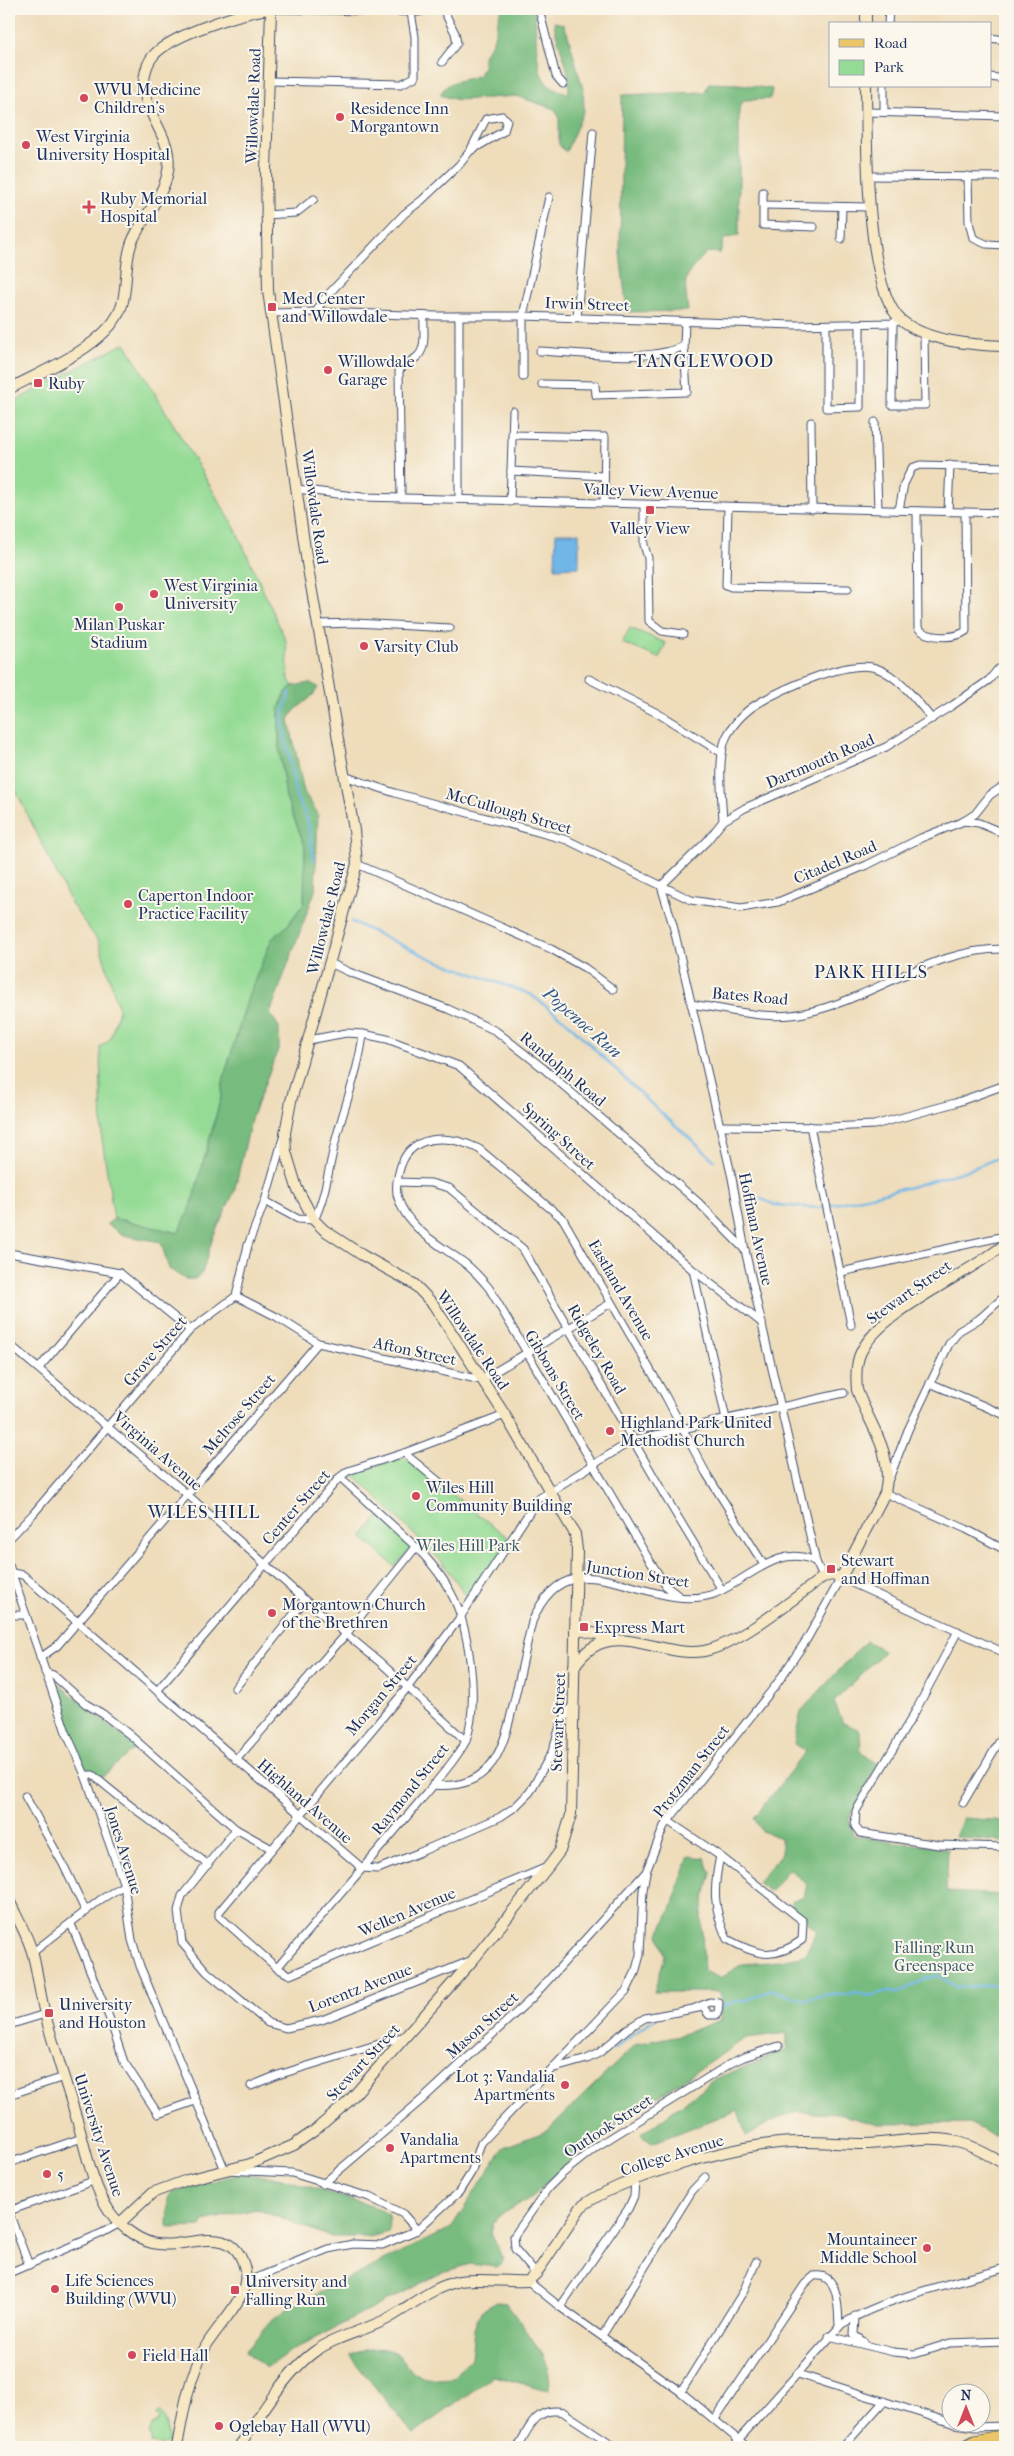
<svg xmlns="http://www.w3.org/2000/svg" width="1014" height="2456" viewBox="0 0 1014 2456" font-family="'IM FELL French Canon',serif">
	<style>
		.green { fill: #95db95; stroke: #58857a }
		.forest { fill: #78bb7e; stroke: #4a756e }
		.water { fill: #6fb6e6; stroke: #4572a2 }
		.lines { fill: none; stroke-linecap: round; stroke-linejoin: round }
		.stream { stroke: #6fb6e6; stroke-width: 2.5 }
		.street-casing { stroke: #3b496c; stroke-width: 9 }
		.secondary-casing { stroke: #3b496c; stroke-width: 12 }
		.primary-casing { stroke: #3b496c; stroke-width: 13 }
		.street { stroke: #fff; stroke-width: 7 }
		.secondary { stroke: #f7e8c3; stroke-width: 10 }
		.primary { stroke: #eac669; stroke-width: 11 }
		.poi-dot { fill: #d1495b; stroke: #fbf7ec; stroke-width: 2 }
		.labels { text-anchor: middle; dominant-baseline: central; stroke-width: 4; stroke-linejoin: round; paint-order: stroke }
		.poi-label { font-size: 16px; fill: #1b2f5e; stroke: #fbf7ec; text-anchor: start }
		.street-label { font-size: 16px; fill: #1b2f5e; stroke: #fbf7ec }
		.park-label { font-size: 16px; fill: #3a5a6c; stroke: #fbf7ec }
		.neighbourhood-label { font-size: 18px; letter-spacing: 1px; fill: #1b2f5e; stroke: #fbf7ec }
		.water-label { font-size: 18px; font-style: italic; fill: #345887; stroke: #fbf7ec }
	</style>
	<rect width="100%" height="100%" fill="#fbf7ec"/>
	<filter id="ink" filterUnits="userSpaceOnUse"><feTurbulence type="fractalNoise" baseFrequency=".02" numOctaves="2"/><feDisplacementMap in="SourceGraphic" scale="10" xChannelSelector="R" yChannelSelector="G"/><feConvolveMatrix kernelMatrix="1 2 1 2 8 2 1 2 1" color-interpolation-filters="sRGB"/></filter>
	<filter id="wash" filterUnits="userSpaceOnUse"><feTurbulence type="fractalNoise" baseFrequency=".0096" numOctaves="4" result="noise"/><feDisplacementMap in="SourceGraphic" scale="20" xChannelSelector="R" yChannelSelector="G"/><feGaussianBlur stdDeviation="1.12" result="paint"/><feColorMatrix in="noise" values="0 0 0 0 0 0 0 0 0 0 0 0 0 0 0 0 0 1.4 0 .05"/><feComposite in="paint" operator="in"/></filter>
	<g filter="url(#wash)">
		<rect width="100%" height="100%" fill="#eedcba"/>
		<g class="green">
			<path d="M125,343L235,528L286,641L289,680L293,686L286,692L279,708V747L286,798L305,846L304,903L287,926L272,939L249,994L224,1077L221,1097L191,1207L179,1233L114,1219L102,1139L100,1047L110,1039L119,1010L99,942L72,905L9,777V404Z"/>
			<path d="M630,628L666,643L659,658L622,643Z"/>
			<path d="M404,1457L510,1539L472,1596L465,1594L443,1563L353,1474Z"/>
			<path d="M379,1516L412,1546L395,1567L362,1537Z"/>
			<path d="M159,2411C166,2421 168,2430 168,2443L163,2445L152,2443V2437L149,2435L153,2424H156L159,2419L156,2416Z"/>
		</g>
		<g class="forest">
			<path d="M501,9H534C537,25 534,73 547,83C553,88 562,91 568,95C573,68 557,48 554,22L563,24L567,32L583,89L584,110L566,152L559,145V117L555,109L516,96L458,100L440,95C449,78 463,82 479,75L483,67V57L493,41Z"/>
			<path d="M709,83L739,84L772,89L770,99L744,100L739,108V235L724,239L720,253L707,252C682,279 684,275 688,311L627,312L620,253L622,95L705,92Z"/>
			<path d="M310,683L318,687C312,702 294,705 289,720L304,792L318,814L315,891L270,1013L279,1027V1047L252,1116L234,1192L213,1237L202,1273L195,1279H185L169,1269L161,1242L123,1235L107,1224L114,1219L123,1220L178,1233L191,1207L221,1098L224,1077L249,994L272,939L287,926L304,903L305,846L286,798L279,747V708L286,692L293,686Z"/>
			<path d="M866,1641L885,1651L834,1702L843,1723L860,1730L861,1752L877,1764L849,1819L854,1836L948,1849L946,1892L1005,1895V2133L993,2136L969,2123L875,2124L838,2114L796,2112L770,2122L746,2136L738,2110L652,2143L641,2135L717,2078L787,2050V2033L746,2038L596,2138L532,2197L499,2216L493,2223L491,2233L503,2260L497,2267L470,2264L443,2272L290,2351L266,2368L245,2351L273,2319L289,2308L451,2228L504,2147L547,2131L636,2044L680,2035L721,2020L720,1992H654L665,1956L659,1934L670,1912L689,1856L705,1858L711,1873L701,1913L704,1971L720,1978L742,1964L770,1962L805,1955L817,1931L792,1907L791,1901L804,1896L807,1885L789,1868L770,1892L757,1882L781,1855V1838L762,1831L754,1818L806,1751L794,1744L801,1711Z"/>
			<path d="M58,1684L136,1747L101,1778L87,1772L55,1691Z"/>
			<path d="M963,1818L1005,1821V1842L955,1837Z"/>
			<path d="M240,2174L278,2177L378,2208L388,2215L389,2232L369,2237H331L256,2209L204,2221L201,2227L168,2228L169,2198L172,2192Z"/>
			<path d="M497,2302L506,2303C520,2323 558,2366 548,2390L493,2376L413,2434L350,2356C362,2349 383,2345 396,2353C405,2359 410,2372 422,2377C430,2380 444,2377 453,2377L471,2358L474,2329L481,2311Z"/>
		</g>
		<path class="water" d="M556,533H579V567L555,568Z"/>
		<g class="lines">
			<g class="stream">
				<path d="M290,692L282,718L296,796L307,818L314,860"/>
				<path d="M352,922L432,959L530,994L567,1022L647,1100L714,1160"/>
				<path d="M741,1181L755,1196L775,1205L818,1208L910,1187L971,1169L1005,1155"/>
				<path d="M720,2009L730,2003L747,2000L772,1990L805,2000L826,1994L845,1995L856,1992L867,1996L885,1992L899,1993L927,1978L938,1976L956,1987L1005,1985"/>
				<path d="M614,2049L651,2021L656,2019"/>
			</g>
		</g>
	</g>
	<g filter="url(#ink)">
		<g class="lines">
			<defs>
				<g id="street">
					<path d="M271,9L419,12L429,9"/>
					<path d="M539,9L556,76L563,84"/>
					<path d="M888,24L889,9"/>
					<path d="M990,38L1005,40"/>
					<path d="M442,62L457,43L455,33L443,9"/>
					<path d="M990,77L1005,79"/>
					<path d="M270,81L401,84L415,77V37L411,12"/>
					<path d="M884,86V112"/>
					<path d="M867,112L1005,116"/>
					<path d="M868,176L1005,177"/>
					<path d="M968,176L969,222L973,238L986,244L1005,245"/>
					<path d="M763,192V225L814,227"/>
					<path d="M763,205L870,207"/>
					<path d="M265,215L296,213L314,199"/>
					<path d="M841,239L842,207"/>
					<path d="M316,312L323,300L404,214L422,200L459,165L470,151L486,119L502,116L507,120L504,131L470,151"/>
					<path d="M270,313L316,312L437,316H523L795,325L893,323L901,320"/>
					<path d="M577,317L593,132"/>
					<path d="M893,323L892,405H925L924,332"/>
					<path d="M826,325V408L860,407V325"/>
					<path d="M540,351C581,353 648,363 684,346L685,322"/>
					<path d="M523,377V316L549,197"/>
					<path d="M542,384L595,385L596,395L687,392L684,346"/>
					<path d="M811,422L812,509"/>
					<path d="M875,422L878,509"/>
					<path d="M512,435L605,437L604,502"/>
					<path d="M511,471L604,476"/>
					<path d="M297,489L362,497L1005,513"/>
					<path d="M401,498L399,371C404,363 412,362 418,356C427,347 423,327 424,316"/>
					<path d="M459,499V316"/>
					<path d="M510,502L513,411"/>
					<path d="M644,505V545L648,558L649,621L662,631L683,634"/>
					<path d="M728,507L726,585L731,587L848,589"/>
					<path d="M899,510L904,484L912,468L920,465L1005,467"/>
					<path d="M917,511L918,628C927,639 955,639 966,631L965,512"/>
					<path d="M948,512L950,465"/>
					<path d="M319,624L355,623L450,628"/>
					<path d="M589,679L657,713L722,753"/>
					<path d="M344,776L395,793L567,840L691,900L741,908L778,902L867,865L921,838L964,821L975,814L990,795L1005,785"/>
					<path d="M723,821C722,799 717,758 726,738C732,725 745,711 757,704C782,689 848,659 876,668C899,676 917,701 932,719"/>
					<path d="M964,821L979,823L1005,834"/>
					<path d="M357,864L551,949L585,968L613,989"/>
					<path d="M661,886L673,925L732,1178L745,1250L816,1562L823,1577"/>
					<path d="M661,886L707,841L723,821L745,808L886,747L953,705L989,680L998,669"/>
					<path d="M330,963L349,972L448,1009L496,1031L543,1068L699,1203L745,1250"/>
					<path d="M691,1004C726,1009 768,1021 804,1013C874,999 931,948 1005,949"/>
					<path d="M309,1040L346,1033L363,1034L387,1039L459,1066L693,1270L762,1323"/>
					<path d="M720,1126L829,1127L874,1125L955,1103L1005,1085"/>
					<path d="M810,1126L851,1325"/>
					<path d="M397,1182L431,1183L449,1188L523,1249L665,1496L722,1590"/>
					<path d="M265,1201L298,1219L314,1220C326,1196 329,1165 336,1139C345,1104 359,1070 363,1034"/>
					<path d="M9,1253L120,1273L190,1330"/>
					<path d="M693,1270L726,1419"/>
					<path d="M841,1272L1005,1236"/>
					<path d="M236,1296L277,1317L318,1343L481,1380L611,1303"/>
					<path d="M9,1344L188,1495L305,1600L381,1663L466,1741"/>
					<path d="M39,1368L120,1273"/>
					<path d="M930,1383L1005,1415"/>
					<path d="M404,1453L443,1485"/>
					<path d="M889,1479L908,1430L949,1344L959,1331L979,1319L1005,1296"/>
					<path d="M885,1493L966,1529L1005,1550"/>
					<path d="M9,1539L33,1514L190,1330L236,1296L248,1245L265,1201L283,1138"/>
					<path d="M9,1565L66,1732L85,1775L124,1885L132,1940L140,1966L225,2170L292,2173L369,2197L403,2214L417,2230"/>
					<path d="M12,1573L23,1575L362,1868L378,1869L418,1853L500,1817L515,1807L530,1792L552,1752L561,1723L573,1704"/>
					<path d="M679,1596L666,1586L648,1558L489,1288C480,1277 471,1267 459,1259C436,1243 407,1227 398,1198C395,1190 397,1180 399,1172C408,1132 449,1134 479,1149L563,1219L666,1397L706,1473L764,1565"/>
					<path d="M9,1615H26"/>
					<path d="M958,1631L915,1712L856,1811L855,1826L860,1833L939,1845L1005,1847"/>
					<path d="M40,1658L57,1646L318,1343"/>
					<path d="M45,1672L53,1675L86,1704L103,1714L130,1735L236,1829L272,1849"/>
					<path d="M235,1688L305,1600"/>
					<path d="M157,1691L340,1477L348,1471L404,1453L505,1415"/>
					<path d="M236,1760L347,1633L416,1547"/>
					<path d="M85,1775H93C129,1807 170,1834 208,1865"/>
					<path d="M433,1785C495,1791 504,1746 515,1697C521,1672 526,1647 532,1622C569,1529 647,1614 711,1595C744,1584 779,1541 816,1562"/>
					<path d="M25,1796L63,1864L86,1912"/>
					<path d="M963,1803L1005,1732"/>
					<path d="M668,1821L720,1856L803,1921L802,1940C773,1961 757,1955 727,1939C713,1908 713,1889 720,1856"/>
					<path d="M236,1829L182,1896L178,1911L182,1943L207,1972L268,2023L286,2028L322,2020L470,1961"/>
					<path d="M545,1868L290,1975L277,1968L219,1916V1912L408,1687L461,1616L538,1499L633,1440L844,1393"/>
					<path d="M71,1924L109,2017L124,2062L158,2114L195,2101"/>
					<path d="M32,1953L100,1900L124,1885"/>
					<path d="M277,1968C324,1912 373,1857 420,1801C431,1788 461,1754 466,1740C478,1708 471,1649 461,1617C453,1590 435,1566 416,1547L340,1477"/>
					<path d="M9,2025L45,2014"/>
					<path d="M555,2068L587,2059L599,2053L627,2029L645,2018L693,2009L710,2002L719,2003L718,2013L716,2015H709L703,2007L693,2009"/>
					<path d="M251,2086L278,2075L405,2036"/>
					<path d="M9,2095L64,2077"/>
					<path d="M9,2163L82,2138"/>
					<path d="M323,2184L425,2097L532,1998L645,1873"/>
					<path d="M9,2211L96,2180"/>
					<path d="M9,2213L29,2265"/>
					<path d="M9,2273L102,2233L120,2223"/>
					<path d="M536,2274L515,2249L514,2236L548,2188L562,2174L596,2147L733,2062L744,2057L779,2046"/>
					<path d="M528,2281L560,2307L681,2392L747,2447"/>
					<path d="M246,2282L328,2249L353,2244L382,2245L417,2230L459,2192L471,2173L481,2143L627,1990L635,1973L640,1955L643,1890L646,1872L664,1826L776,1685L807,1639L841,1578L1005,1653"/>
					<path d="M560,2307L628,2209L634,2196L635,2180"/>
					<path d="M855,2316L854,2335L864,2342"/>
					<path d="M602,2336L692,2191L705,2177"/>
					<path d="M829,2336L893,2352L915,2354L950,2343L1005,2341"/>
					<path d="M798,2374L952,2423"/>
					<path d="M681,2392L743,2292L756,2262"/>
					<path d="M715,2419L805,2284L814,2276C840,2272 838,2310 839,2326"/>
					<path d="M954,2424L975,2427L1005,2426"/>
					<path d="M518,2447C529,2427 537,2406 563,2412L616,2447"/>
					<path d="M735,2447L739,2439L842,2324C887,2297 954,2283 1005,2268"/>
					<path d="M843,2447L884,2401"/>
				</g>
				<g id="secondary">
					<path d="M866,9V24"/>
					<path d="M866,86C867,136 864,289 902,321C929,342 973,345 1005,346"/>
					<path d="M9,389C44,370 110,345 122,305C128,284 124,262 132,242C142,218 164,196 168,171C173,143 153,124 146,99C142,85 144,67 153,56C170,35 245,11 271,9"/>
					<path d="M575,1629L615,1638"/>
					<path d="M574,1667C608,1613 657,1659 704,1651C739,1644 793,1599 823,1577L832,1575L841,1578L885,1493C894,1451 870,1427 857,1390C856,1379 856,1362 861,1352C882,1309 967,1276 1005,1244"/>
					<path d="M9,1900C17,1918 28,1936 33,1955C38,1975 40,1995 45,2014C55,2051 67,2087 78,2123C86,2152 93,2187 110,2212C119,2225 136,2239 152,2243C184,2252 234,2217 245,2270C250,2298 218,2324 206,2346C189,2376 183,2413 177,2447"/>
					<path d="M120,2223L152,2193L187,2180L250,2164L294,2145L314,2131L348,2102L473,1960L548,1867L560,1851L571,1815L577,1550L575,1534L505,1415L433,1304L414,1284L362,1255L324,1230L314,1220L297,1188L286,1152L285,1133L291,1101L357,864L354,830L307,563L268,291L266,170L271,9"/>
					<path d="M239,2447C258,2418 286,2372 314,2352C336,2336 365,2331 389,2318C412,2305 434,2286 460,2281C481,2278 506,2282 528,2281L536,2274L581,2207C618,2178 731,2147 779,2143C808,2140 837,2144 866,2144C894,2143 925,2135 953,2141C972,2145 988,2155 1005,2164"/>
				</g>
				<path id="primary" d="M964,2447L975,2441L1005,2435"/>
			</defs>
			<use href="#street" class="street-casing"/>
			<use href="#secondary" class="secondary-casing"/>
			<use href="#primary" class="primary-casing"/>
			<use href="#street" class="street"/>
			<use href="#secondary" class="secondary"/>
			<use href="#primary" class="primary"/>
		</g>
	</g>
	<g class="poi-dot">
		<circle cx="84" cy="98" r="5"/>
		<circle cx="340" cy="117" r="5"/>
		<circle cx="26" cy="145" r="5"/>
		<path d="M86.5 199.5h5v5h5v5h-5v5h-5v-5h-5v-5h5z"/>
		<rect x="267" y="302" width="10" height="10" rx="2.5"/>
		<circle cx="328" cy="370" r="5"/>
		<rect x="33" y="378" width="10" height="10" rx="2.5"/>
		<rect x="645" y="505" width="10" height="10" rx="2.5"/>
		<circle cx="154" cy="594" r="5"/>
		<circle cx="119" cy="607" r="5"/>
		<circle cx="364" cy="646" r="5"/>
		<circle cx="128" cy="904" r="5"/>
		<circle cx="610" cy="1431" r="5"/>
		<circle cx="416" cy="1496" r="5"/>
		<rect x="826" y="1564" width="10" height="10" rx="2.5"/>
		<circle cx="272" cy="1613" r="5"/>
		<rect x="579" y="1622" width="10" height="10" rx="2.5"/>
		<rect x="44" y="2008" width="10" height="10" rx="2.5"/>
		<circle cx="565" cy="2085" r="5"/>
		<circle cx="390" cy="2148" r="5"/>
		<circle cx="47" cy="2174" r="5"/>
		<circle cx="927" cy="2248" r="5"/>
		<circle cx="55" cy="2289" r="5"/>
		<rect x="230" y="2285" width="10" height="10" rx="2.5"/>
		<circle cx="132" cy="2355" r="5"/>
		<circle cx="219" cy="2426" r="5"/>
	</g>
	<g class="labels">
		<g class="poi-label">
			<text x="94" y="89">WVU Medicine<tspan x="94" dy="18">Children's</tspan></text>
			<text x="350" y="108">Residence Inn<tspan x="350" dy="18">Morgantown</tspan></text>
			<text x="36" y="136">West Virginia<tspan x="36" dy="18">University Hospital</tspan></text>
			<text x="100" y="198">Ruby Memorial<tspan x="100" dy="18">Hospital</tspan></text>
			<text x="282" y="298">Med Center<tspan x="282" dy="18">and Willowdale</tspan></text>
			<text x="338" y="361">Willowdale<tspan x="338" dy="18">Garage</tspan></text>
			<text x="48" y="383">Ruby</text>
			<text x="650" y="528" text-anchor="middle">Valley View</text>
			<text x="164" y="585">West Virginia<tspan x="164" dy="18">University</tspan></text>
			<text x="119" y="624" text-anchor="middle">Milan Puskar<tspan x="119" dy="18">Stadium</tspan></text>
			<text x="374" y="646">Varsity Club</text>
			<text x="138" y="895">Caperton Indoor<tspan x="138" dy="18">Practice Facility</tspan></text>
			<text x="620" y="1422">Highland Park United<tspan x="620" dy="18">Methodist Church</tspan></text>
			<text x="426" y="1487">Wiles Hill<tspan x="426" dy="18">Community Building</tspan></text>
			<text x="841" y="1560">Stewart<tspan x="841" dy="18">and Hoffman</tspan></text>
			<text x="282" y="1604">Morgantown Church<tspan x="282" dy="18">of the Brethren</tspan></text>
			<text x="594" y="1627">Express Mart</text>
			<text x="59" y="2004">University<tspan x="59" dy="18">and Houston</tspan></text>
			<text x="555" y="2076" text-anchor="end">Lot 3: Vandalia<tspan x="555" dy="18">Apartments</tspan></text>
			<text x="400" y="2139">Vandalia<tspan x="400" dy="18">Apartments</tspan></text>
			<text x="57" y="2174">5</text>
			<text x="917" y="2239" text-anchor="end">Mountaineer<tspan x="917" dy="18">Middle School</tspan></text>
			<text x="65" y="2280">Life Sciences<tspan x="65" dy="18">Building (WVU)</tspan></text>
			<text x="245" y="2281">University and<tspan x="245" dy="18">Falling Run</tspan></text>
			<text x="142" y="2355">Field Hall</text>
			<text x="229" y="2426">Oglebay Hall (WVU)</text>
		</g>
		<g class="street-label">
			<text transform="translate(253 106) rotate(-88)">Willowdale Road</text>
			<text transform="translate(587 304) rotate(2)">Irwin Street</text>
			<text transform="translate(651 491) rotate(2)">Valley View Avenue</text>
			<text transform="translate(315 507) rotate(82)">Willowdale Road</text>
			<text transform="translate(820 761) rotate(-23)">Dartmouth Road</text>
			<text transform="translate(509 811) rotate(16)">McCullough Street</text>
			<text transform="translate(835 862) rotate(-23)">Citadel Road</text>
			<text transform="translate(326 918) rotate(-76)">Willowdale Road</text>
			<text transform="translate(750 996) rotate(5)">Bates Road</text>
			<text transform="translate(563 1069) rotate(40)">Randolph Road</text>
			<text transform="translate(559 1136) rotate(42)">Spring Street</text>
			<text transform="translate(756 1229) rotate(78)">Hoffman Avenue</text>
			<text transform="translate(621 1290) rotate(60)">Eastland Avenue</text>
			<text transform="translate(909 1292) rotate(-35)">Stewart Street</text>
			<text transform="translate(473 1340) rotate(56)">Willowdale Road</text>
			<text transform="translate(597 1349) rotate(60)">Ridgeley Road</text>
			<text transform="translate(155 1351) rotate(-49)">Grove Street</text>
			<text transform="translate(415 1351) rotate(12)">Afton Street</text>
			<text transform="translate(555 1375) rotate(59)">Gibbons Street</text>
			<text transform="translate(239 1414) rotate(-49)">Melrose Street</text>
			<text transform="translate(158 1451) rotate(41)">Virginia Avenue</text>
			<text transform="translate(296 1507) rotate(-49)">Center Street</text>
			<text transform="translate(638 1574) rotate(9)">Junction Street</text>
			<text transform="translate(381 1695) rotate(-50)">Morgan Street</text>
			<text transform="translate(558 1722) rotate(-88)">Stewart Street</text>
			<text transform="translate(691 1771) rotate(-52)">Protzman Street</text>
			<text transform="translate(410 1789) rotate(-51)">Raymond Street</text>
			<text transform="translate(305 1801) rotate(41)">Highland Avenue</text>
			<text transform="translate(124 1850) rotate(73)">Jones Avenue</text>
			<text transform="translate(407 1912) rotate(-23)">Wellen Avenue</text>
			<text transform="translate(360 1988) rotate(-21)">Lorentz Avenue</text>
			<text transform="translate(482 2025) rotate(-42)">Mason Street</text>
			<text transform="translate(363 2062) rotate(-47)">Stewart Street</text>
			<text transform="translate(608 2126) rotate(-33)">Outlook Street</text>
			<text transform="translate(99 2135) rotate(72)">University Avenue</text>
			<text transform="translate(672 2155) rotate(-17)">College Avenue</text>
		</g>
		<g class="park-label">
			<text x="468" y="1545">Wiles Hill Park</text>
			<text x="934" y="1947">Falling Run<tspan x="934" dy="18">Greenspace</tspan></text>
		</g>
		<g class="neighbourhood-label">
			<text x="704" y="361">TANGLEWOOD</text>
			<text x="871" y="972">PARK HILLS</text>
			<text x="204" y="1512">WILES HILL</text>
		</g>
		<g class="water-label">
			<text transform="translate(582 1023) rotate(41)">Popenoe Run</text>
		</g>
	</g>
	<rect width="1014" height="2456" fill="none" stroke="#fbf7ec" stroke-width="30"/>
	<rect x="829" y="22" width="162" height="65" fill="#fbf7ec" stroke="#a1a7b3"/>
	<rect x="839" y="39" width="25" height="8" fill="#eac669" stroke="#a1a7b3"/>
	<text x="874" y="48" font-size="15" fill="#1b2f5e">Road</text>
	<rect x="839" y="60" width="25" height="15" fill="#95db95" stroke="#a1a7b3"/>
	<text x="874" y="72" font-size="15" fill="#1b2f5e">Park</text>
	<g transform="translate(966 2408)"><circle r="24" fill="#fbf7ec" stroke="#a1a7b3"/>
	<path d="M0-4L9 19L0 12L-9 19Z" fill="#d1495b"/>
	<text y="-8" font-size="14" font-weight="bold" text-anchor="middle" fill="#1b2f5e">N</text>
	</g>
</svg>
